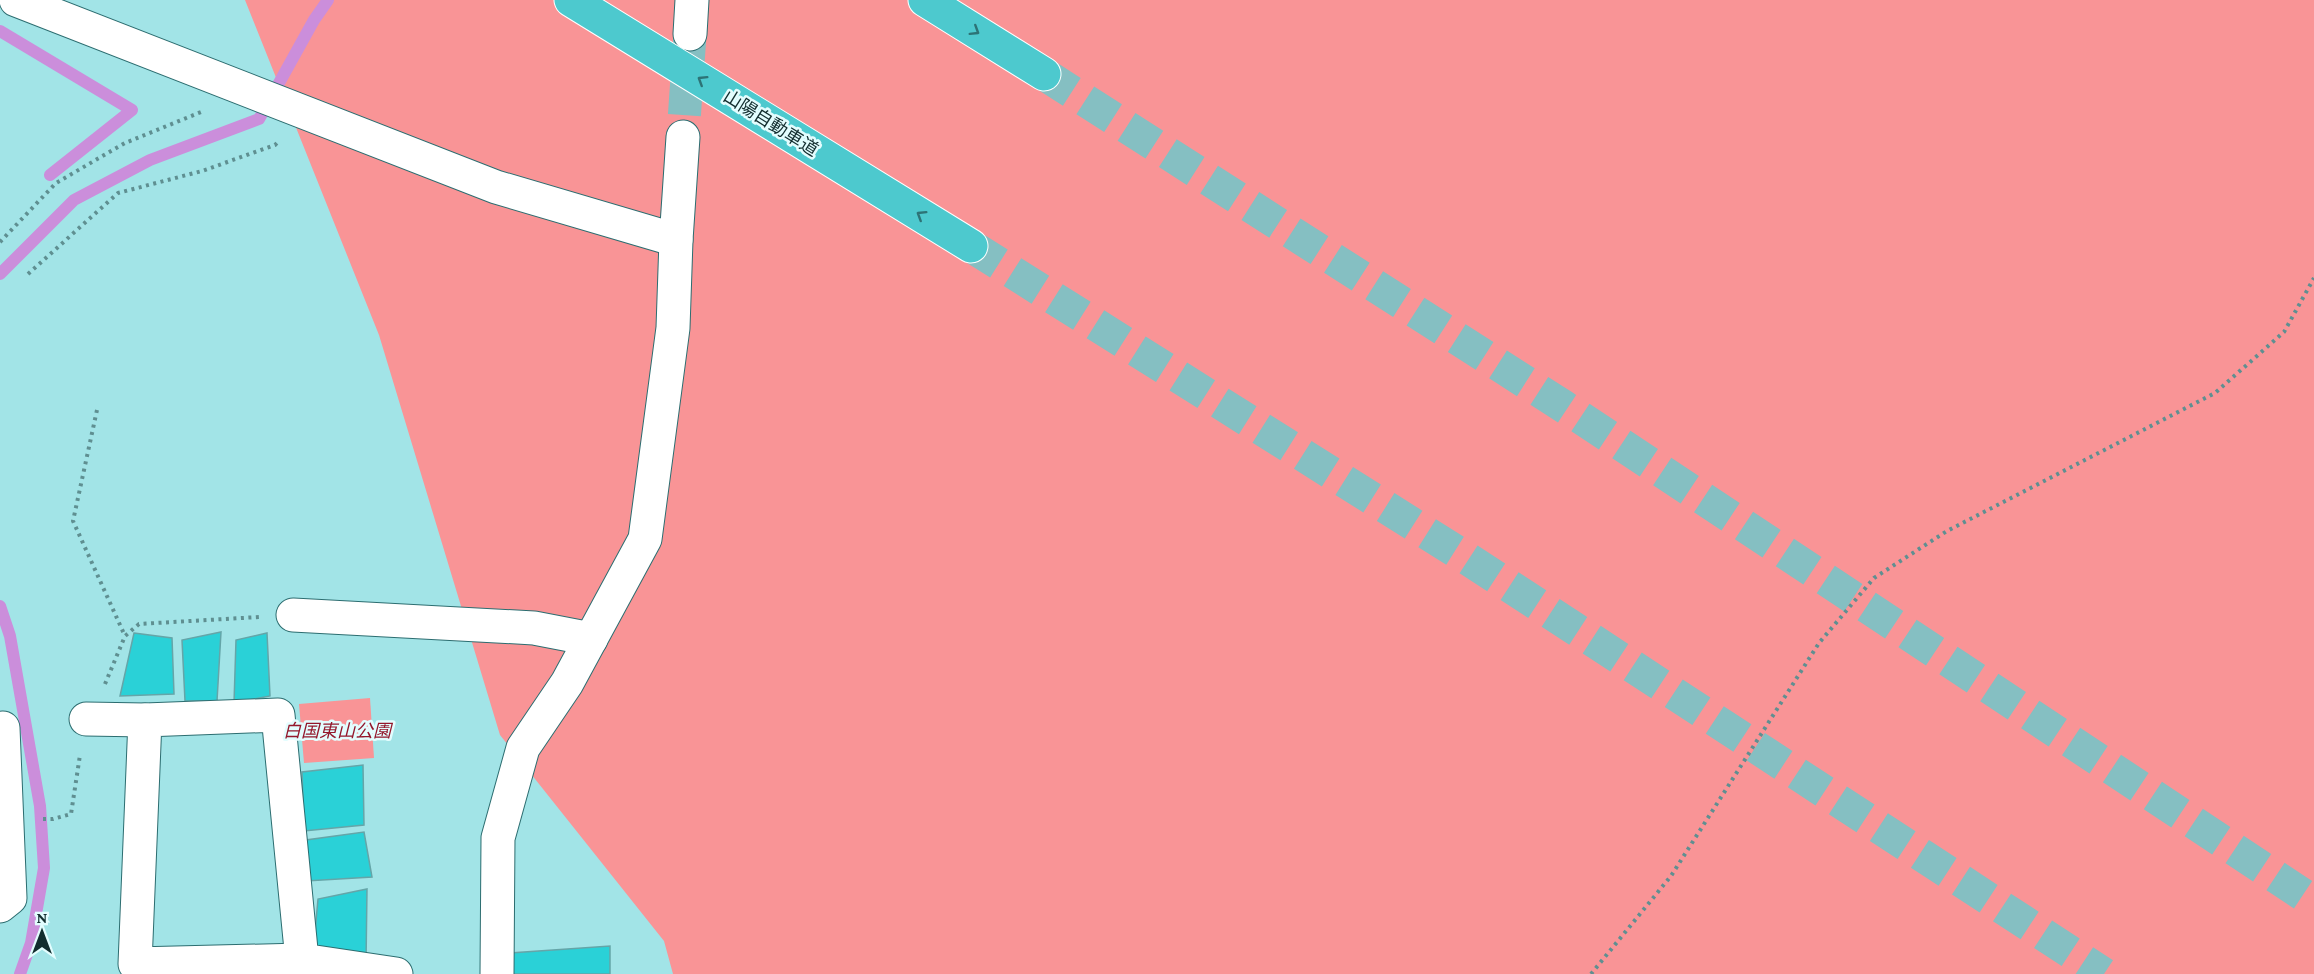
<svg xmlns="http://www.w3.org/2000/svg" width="2314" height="974" viewBox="0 0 2314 974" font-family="'Crimson Pro','Noto Sans JP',serif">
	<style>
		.green { fill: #f99496 }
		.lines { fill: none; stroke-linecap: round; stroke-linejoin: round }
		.stream { stroke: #cb8edb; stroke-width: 12 }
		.building { fill: #2ad1d7; stroke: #65a5a8; stroke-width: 1.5 }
		.minor-tunnel { stroke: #85bfc2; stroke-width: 33; stroke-dasharray: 33 16; stroke-linecap: butt }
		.highway-tunnel { stroke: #85bfc2; stroke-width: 33; stroke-dasharray: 33 16; stroke-linecap: butt }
		.minor-casing { stroke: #2c6d70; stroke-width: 35 }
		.highway-casing { stroke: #fff; stroke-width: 35 }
		.path { stroke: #5f8f91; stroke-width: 4; stroke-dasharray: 3 4.5; stroke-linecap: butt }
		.minor { stroke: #fff; stroke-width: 33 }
		.highway { stroke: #4dc9ce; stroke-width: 33 }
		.oneway { stroke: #2d7376 }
		.labels { text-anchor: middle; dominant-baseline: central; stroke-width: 5; stroke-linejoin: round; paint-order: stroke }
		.street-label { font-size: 18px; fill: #122d2e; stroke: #e3fdfe }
		.park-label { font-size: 18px; font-style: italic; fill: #94182c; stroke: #e3fdfe }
	</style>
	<rect width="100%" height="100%" fill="#a2e4e7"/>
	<g class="green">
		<path d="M245,0H2314V974H673L664,941L500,735L379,335Z"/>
		<path d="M370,698L374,758L304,763L299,704Z"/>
	</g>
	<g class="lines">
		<g class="stream">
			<path d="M0,31L132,110L50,175"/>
			<path d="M0,274L74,200L150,160L259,119L314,20L328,0"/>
			<path d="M0,606L10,636L40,806L44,868L31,943L20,974"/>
		</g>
	</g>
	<g class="building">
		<path d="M221,632L217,701H185L182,640Z"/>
		<path d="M134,633L172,638L174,694L120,696Z"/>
		<path d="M267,633L270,696L234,703L236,640Z"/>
		<path d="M363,765L364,825L304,831L302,772Z"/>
		<path d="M364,832L372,877L306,881V840Z"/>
		<path d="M367,889L366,963L313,954L318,899Z"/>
		<path d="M610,946V974H510V953Z"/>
	</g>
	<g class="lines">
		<path class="minor-tunnel" d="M681,164L692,6"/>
		<g class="highway-tunnel">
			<path d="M1044,74L1563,406L2314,902"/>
			<path d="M971,246L1465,557L2104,974"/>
		</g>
		<defs>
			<g id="minor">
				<path d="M16,0L496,187L676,240"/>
				<path d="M690,34L692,0"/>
				<path d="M293,615L534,628L591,639"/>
				<path d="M86,719L145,720"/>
				<path d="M0,906L10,898L3,728"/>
				<path d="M302,960L278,715L145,720L135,964L302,960L396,974"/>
				<path d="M497,974L498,838L523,748L567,683L645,539L673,328L676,240L683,137"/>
			</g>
			<g id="highway">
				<path d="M571,0L971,246"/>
				<path d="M925,0L1044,74"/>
			</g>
		</defs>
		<use href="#minor" class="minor-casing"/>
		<use href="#highway" class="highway-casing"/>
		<g class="path">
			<path d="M0,242L56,183L125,143L201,112"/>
			<path d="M28,274L118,193L202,171L275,145L279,141"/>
			<path d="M97,410L73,521L125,636"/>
			<path d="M105,684L125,636L139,624L259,617"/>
			<path d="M43,819H53L71,814L80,755"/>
			<path d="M1591,974L1671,876L1819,643L1874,578L1947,531L2215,393L2284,332L2314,278"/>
		</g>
		<use href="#minor" class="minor"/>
		<use href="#highway" class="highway"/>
	</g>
	<defs><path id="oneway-chevron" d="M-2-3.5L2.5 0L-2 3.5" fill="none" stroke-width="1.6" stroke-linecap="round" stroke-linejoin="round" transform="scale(1.5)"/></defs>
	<g class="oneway">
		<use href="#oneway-chevron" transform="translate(975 31) rotate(32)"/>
		<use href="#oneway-chevron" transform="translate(702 80) rotate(-148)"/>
		<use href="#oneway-chevron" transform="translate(921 215) rotate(-148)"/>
	</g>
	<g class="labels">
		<g class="street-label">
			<text transform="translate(771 123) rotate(32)">山陽自動車道</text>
		</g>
		<g class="park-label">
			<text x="337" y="731">白国東山公園</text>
		</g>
	</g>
	<g transform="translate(42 932)" stroke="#e3fdfe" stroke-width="4.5" paint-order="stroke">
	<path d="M0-4.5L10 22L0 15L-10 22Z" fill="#122d2e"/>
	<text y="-9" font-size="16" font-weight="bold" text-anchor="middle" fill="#122d2e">N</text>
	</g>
</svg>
